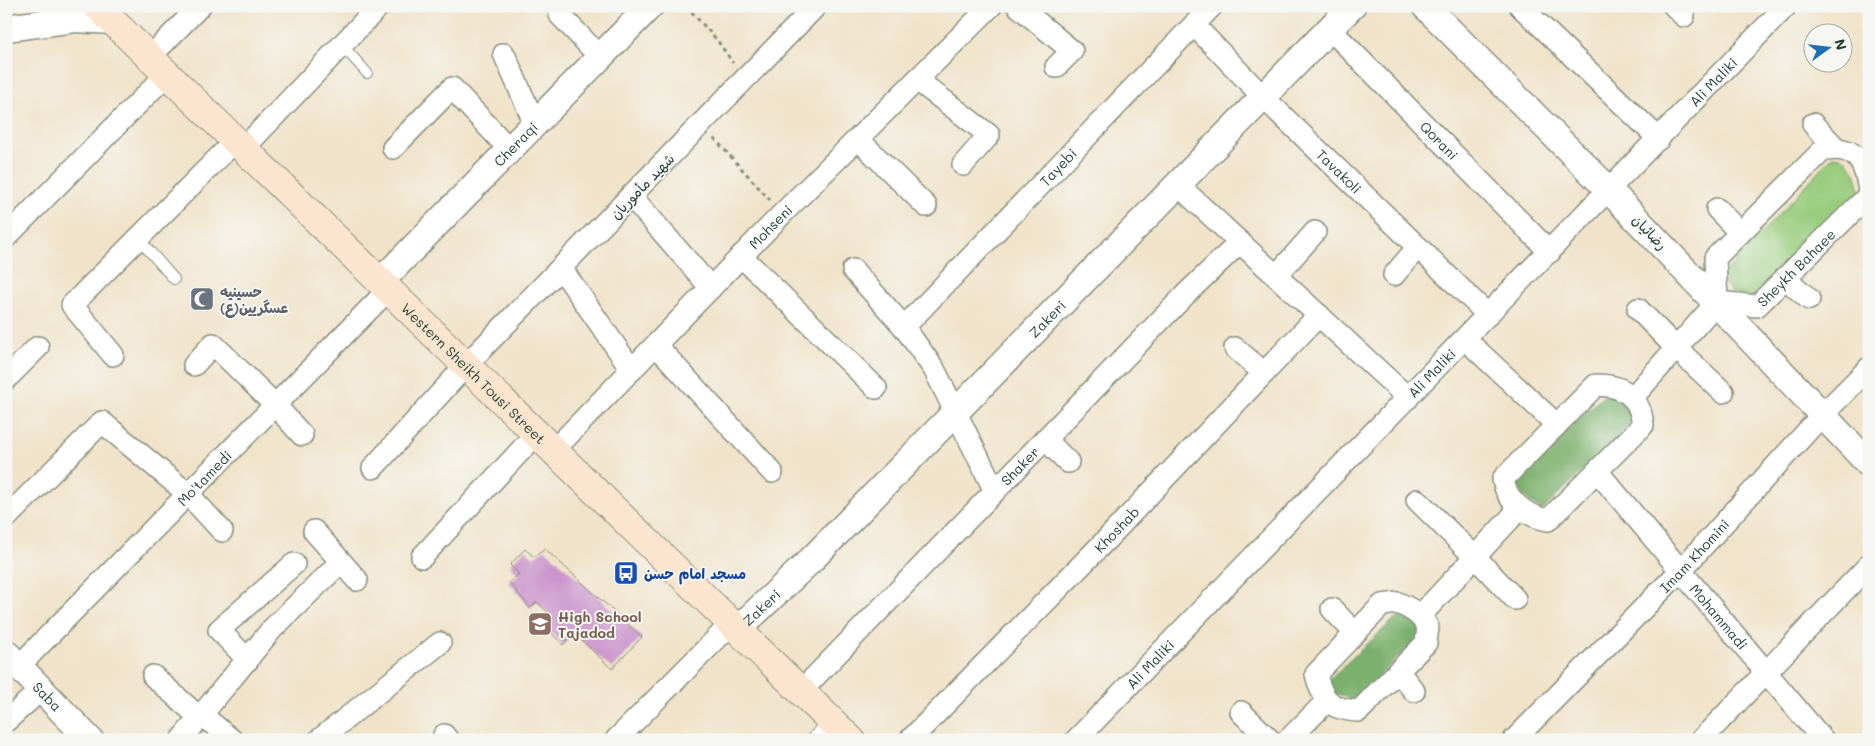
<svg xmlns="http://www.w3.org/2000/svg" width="1875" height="746" viewBox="0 0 1875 746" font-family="Mali,'Playpen Sans Arabic',sans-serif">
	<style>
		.green { fill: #98cc7d; stroke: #5c8458 }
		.forest { fill: #7ab06c; stroke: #4c7650 }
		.building { fill: #ca95cc }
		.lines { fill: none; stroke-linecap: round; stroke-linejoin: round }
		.service-casing { stroke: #88907e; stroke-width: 12 }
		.minor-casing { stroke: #88907e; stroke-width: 24 }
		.tertiary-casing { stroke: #88907e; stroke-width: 29 }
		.secondary-casing { stroke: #88907e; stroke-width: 30 }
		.path { stroke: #88907e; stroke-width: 3; stroke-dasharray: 4 4; stroke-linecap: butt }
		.service { stroke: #fff; stroke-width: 10 }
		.minor { stroke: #fff; stroke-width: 21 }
		.tertiary { stroke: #fff; stroke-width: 26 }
		.secondary { stroke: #fce5cf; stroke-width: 28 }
		.labels { text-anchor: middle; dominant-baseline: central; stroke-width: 4; stroke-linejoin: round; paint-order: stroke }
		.street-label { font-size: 14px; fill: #1f3d34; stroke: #f6f6f2 }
		.worship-label { font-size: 14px; font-weight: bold; fill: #5b616d; stroke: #f6f6f2; text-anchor: start }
		.transit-label { font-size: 14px; font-weight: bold; fill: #164399; stroke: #f6f6f2; text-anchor: start }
		.education-label { font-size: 14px; font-weight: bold; fill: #785e54; stroke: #f6f6f2; text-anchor: start }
	</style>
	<rect width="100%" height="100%" fill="#f6f6f2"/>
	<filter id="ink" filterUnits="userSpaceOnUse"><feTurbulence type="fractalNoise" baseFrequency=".02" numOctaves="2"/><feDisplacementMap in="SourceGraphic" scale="10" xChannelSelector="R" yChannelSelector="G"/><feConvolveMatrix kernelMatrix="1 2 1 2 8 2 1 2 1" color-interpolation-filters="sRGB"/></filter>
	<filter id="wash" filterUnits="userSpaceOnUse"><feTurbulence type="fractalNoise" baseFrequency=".0096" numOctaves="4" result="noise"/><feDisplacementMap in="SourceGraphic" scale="20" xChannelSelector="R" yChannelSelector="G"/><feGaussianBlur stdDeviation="1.12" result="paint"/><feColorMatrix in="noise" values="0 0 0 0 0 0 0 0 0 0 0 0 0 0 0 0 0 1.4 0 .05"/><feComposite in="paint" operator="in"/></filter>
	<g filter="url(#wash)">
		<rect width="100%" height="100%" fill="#f0e3c9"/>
		<path class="green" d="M1833,156L1843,157L1854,170L1861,192L1752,297L1732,293L1725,284L1723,275Z"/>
		<g class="forest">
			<path d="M1605,394C1622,398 1628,403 1635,419L1542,511L1529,501L1513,482Z"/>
			<path d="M1402,612L1418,625L1421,634L1353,702L1344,696L1333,693L1325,683Z"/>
		</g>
		<g id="blocks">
			<path class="building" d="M525,549L534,557L545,549L642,637L612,669L574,633L563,645L544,625L552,616L537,602L530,608L509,582L519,574L510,565Z"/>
		</g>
	</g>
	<g filter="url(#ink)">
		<use href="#blocks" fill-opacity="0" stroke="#88907e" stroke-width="1"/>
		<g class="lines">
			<defs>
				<g id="service">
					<path d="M342,45L367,73"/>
					<path d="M138,238L174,279"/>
				</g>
				<g id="minor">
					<path d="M559,6L560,15L600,57"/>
					<path d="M1018,6L1072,51L1056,67"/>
					<path d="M1520,6L1659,139"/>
					<path d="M1674,6L1684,16"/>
					<path id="s1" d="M1194,25L1263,97L1488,315"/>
					<path id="s2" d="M1330,29L1550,252"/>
					<path d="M504,54L535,124"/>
					<path d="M150,57L200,6"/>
					<path d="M917,80L989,135L963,165"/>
					<path d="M1813,124L1836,148"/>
					<path d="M858,139L926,206"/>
					<path d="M244,148L379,6"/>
					<path d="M393,148L452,88L510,150"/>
					<path d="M1178,185L1408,398"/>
					<path d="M631,196L711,288"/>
					<path d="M1717,209L1740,233"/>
					<path d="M6,237L167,74"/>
					<path d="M741,256L876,388"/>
					<path d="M561,268L632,370"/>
					<path d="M853,270L904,327L934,369L995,491"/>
					<path d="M1394,275L1418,247"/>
					<path d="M1276,276L1315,232"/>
					<path d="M1785,278L1809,299"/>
					<path d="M1717,302L1715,258L1822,151C1855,143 1866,162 1869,193"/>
					<path id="s3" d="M1717,302L1757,306L1869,195"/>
					<path d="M1638,309L1677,349L1723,392"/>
					<path id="s4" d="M904,327L1212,6"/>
					<path d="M1465,339L1557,425"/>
					<path d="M656,345L772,472"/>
					<path d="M1235,348L1264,373"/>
					<path d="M113,355L72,305L236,140"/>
					<path d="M194,365L213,344L275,405L302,435"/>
					<path d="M6,379L38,347"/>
					<path d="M1596,385C1624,385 1640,397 1643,425L1548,520C1527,516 1506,502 1503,479Z"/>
					<path d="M1633,397L1717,302"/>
					<path d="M1045,439L1068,462"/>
					<path id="s5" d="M554,450L783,213L991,6"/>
					<path d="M373,468L466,365L816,6"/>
					<path id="s6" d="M1597,471L1823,740"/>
					<path d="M1417,500L1475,557L1515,599"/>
					<path d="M6,518L102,422L188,494L222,531"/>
					<path d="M314,531L357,580"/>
					<path d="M422,557L537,433"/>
					<path d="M1398,603C1412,609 1420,614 1428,627L1426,643L1359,711C1332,710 1322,701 1316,674L1382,605Z"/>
					<path d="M1332,609L1355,633"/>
					<path d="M1421,615L1520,508"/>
					<path d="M248,660L219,630L294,564"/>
					<path id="s7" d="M19,666L389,289"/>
					<path d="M1398,671L1414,691"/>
					<path d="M153,676L200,718"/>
					<path id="s8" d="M801,691L1186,294L1240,242"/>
					<path d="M1241,712L1270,740"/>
					<path d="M202,715L232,740"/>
					<path d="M6,721L42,689"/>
					<path d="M444,735L448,740"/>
					<path d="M181,740L272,629L341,562"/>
					<path d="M319,740L440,643"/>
					<path d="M616,740L732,623"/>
					<path d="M819,740L833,722"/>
					<path id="s9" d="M910,740L1108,538L1319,315"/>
					<path id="s10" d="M1076,740L1786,6"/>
					<path d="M1288,740L1327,701"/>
					<path id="s11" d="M1514,740L1684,567L1822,415L1869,368"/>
					<path d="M1701,740L1869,565"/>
				</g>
				<g id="tertiary">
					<path d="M1425,6L1609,190L1869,464"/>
					<path d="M6,28L75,19L113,21"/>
					<path id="s12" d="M381,281L650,6"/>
					<path id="s13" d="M738,629L812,559L1352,6"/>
					<path id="s14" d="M6,653L90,740"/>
				</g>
				<g id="secondary">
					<path id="s15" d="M97,6L851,740"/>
				</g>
			</defs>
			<use href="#service" class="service-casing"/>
			<use href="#minor" class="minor-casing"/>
			<use href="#tertiary" class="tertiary-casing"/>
			<use href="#secondary" class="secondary-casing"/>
			<g class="path">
				<path d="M686,6L717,40L733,63"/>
				<path d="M714,138L770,200"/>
			</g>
			<use href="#service" class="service"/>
			<use href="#minor" class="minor"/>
			<use href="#tertiary" class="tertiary"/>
			<use href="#secondary" class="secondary"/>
		</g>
	</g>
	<defs>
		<symbol id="mosque-square" viewBox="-11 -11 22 22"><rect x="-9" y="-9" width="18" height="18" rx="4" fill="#6b7280" stroke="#f6f6f2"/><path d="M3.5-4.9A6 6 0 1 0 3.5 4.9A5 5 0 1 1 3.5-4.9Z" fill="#fff"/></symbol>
		<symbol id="bus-square" viewBox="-11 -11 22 22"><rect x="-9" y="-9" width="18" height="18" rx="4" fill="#1a4fb4" stroke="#f6f6f2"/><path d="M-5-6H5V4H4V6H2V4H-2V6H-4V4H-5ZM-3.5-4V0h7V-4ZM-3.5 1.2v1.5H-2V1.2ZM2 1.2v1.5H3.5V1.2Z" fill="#fff"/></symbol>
		<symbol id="school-square" viewBox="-11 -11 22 22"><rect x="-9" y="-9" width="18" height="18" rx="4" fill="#8d6e63" stroke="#f6f6f2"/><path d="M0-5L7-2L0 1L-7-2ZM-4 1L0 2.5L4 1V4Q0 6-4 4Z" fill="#fff"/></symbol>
	</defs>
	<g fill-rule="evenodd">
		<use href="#mosque-square" x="188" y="285" width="28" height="28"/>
		<use href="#bus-square" x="612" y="559" width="28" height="28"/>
		<use href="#school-square" x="526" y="610" width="28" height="28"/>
	</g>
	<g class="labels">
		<g class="street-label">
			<text stroke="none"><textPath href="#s10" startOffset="916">Ali Maliki</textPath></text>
			<text stroke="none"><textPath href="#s2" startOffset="156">Qorani</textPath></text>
			<text stroke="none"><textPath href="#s12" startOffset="192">Cheraqi</textPath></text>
			<text stroke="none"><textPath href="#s4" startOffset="222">Tayebi</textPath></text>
			<text stroke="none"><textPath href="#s1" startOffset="206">Tavakoli</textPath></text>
			<text transform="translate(642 186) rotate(-46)">شهید مأموریان</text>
			<text stroke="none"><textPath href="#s5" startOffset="311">Mohseni</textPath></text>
			<text transform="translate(1650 232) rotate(46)">رضائیان</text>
			<text stroke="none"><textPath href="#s3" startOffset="95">Sheykh Bahaee</textPath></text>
			<text stroke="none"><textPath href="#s13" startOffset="438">Zakeri</textPath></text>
			<text stroke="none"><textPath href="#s15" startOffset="526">Western Sheikh Tousi Street</textPath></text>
			<text stroke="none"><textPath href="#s10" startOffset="511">Ali Maliki</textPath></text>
			<text stroke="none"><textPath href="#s8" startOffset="314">Shaker</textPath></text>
			<text stroke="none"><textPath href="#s7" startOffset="264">Mo'tamedi</textPath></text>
			<text stroke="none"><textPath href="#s9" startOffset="295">Khoshab</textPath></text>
			<text stroke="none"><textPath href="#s11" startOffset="258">Imam Khomini</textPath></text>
			<text stroke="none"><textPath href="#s13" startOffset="32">Zakeri</textPath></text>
			<text stroke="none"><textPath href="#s6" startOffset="190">Mohammadi</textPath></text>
			<text stroke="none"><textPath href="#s10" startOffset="106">Ali Maliki</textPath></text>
			<text stroke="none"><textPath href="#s14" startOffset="60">Saba</textPath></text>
		</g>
		<g class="worship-label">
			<text x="220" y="291">حسینیه<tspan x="220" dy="16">عسگریین(ع)</tspan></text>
		</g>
		<g class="transit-label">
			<text x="644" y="573">مسجد امام حسن</text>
		</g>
		<g class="education-label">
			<text x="558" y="616">High School<tspan x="558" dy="16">Tajadod</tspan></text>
		</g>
	</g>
	<rect width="1875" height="746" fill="none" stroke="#f6f6f2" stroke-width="25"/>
	<g transform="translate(1828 48) rotate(75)"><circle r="24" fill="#f6f6f2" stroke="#a0aca6"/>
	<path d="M0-4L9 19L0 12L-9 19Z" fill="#1f6fb2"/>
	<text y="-8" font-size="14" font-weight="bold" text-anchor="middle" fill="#1f3d34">N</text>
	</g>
</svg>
